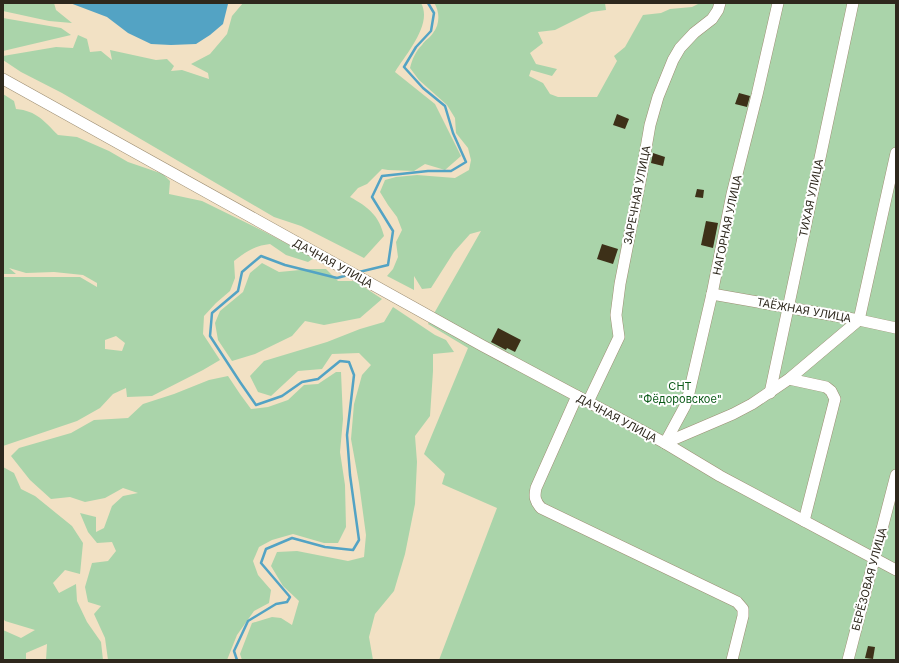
<svg xmlns="http://www.w3.org/2000/svg" width="899" height="663" viewBox="0 0 899 663" font-family="Inter,sans-serif">
	<style>
		.green { fill: #aad4aa; fill-rule: evenodd }
		.water { fill: #53a3c4 }
		.lines { fill: none; stroke-linecap: round; stroke-linejoin: round }
		.stream { stroke: #53a3c4; stroke-width: 2.5 }
		.building { fill: #3d3018 }
		.minor-casing { stroke: #9d8e73; stroke-width: 12 }
		.minor { stroke: #fff; stroke-width: 11 }
		.labels { text-anchor: middle; dominant-baseline: central; stroke-width: 4; stroke-linejoin: round; paint-order: stroke }
		.street-label { font-size: 11px; fill: #2e281d; stroke: #fff }
		.park-label { font-size: 11px; fill: #0b5a18; stroke: #fff }
	</style>
	<rect width="100%" height="100%" fill="#f2e1c4"/>
	<g class="green">
		<path d="M4,3H54L56,10L72,23L49,21L3,11Z"/>
		<path d="M243,3H421C433,24 406,54 395,72L435,104L461,156L445,170L425,164L414,171L388,170L382,169L367,184L358,188L350,197C368,207 379,215 384,236L364,258L301,226L274,217L62,93L21,72L3,60V56L56,47L73,48L78,35L87,39L90,52L101,51L112,60L110,50L156,60L167,59L174,66L171,71L182,70L209,79L208,73L191,64L210,54L227,34L232,16Z"/>
		<path d="M434,3H605L606,10L591,12L555,30L538,32L543,43L530,53L536,64L557,69L552,76L531,70L529,76L543,83L550,94L558,97H597L617,61L614,56L625,47L643,15L661,13L670,9L692,7L700,3H896V660H439L497,508L442,484L445,474L424,454L468,348L428,324L481,231L470,234L454,252L431,288L422,289L414,276V290L387,276L393,269L398,257L396,242L402,230L397,217L388,205L380,192L385,180L396,177L417,175L455,178L469,170L471,160L468,148L456,133L455,118L447,105L419,80L410,68C412,59 416,51 422,45C425,40 430,38 433,33C440,25 440,11 434,3Z"/>
		<path d="M3,18L61,28L71,35L3,51Z"/>
		<path d="M3,94L14,101L16,109C37,111 44,121 58,135L77,137L109,151L128,162L163,174L170,181L169,194L202,201L265,232L314,258L308,262L286,255L270,244C254,246 247,251 234,261L235,278L230,291L216,303L204,316L203,334L220,360L203,370L152,396L127,397L126,388L113,394L100,408L77,421L3,446V277H80L97,287V283L83,275L54,272L26,273L9,268L16,274H3ZM116,336L125,343L122,351L105,349V340Z"/>
		<path d="M262,263L279,272L311,269H326L338,281H355L382,299L360,318L324,325L305,321L292,336L255,354L232,361L218,340L215,323L220,311L243,292L250,273Z"/>
		<path d="M393,307L435,335L446,340L454,352L433,354V371L430,416L415,436L417,462L415,504L405,554L394,591L375,614L369,637L373,660H242L240,654L252,623L272,617L281,618L292,625L299,601L283,586L271,566L277,552L297,551L348,561L364,557L366,535L359,483L351,439L354,404L362,375L371,365L359,353L332,354L322,369L298,371L271,396L258,392L250,376L264,361L327,342L360,329L384,322Z"/>
		<path d="M336,372H341L343,419L340,452L345,485L346,527L338,543H324L293,534L272,540L259,547L253,561L258,575L271,590L269,603L254,611L237,635L227,660H108L105,638L94,614L101,606L88,602L85,587L92,563L108,561L116,551L112,542L97,543L88,532L80,513L96,517V532L104,528L112,506L123,496L138,493L123,488L105,498L85,502L70,497L51,499L30,480L11,456L19,448L71,433L94,420L128,418L143,404L174,394L209,380L228,376L240,394L251,409L268,407L288,400L304,385L318,384Z"/>
		<path d="M3,467L14,473L21,489L35,496L72,526L83,543L80,574L65,570L53,583L59,593L76,584L77,601L87,622L101,642L103,660H46L47,644L26,653V660H3V630L21,638L35,630L5,621L3,618Z"/>
	</g>
	<path class="water" d="M70,3H229L228,4L223,24L210,35L196,44L171,45L151,44L128,33L107,17Z"/>
	<g class="lines">
		<g class="stream">
			<path d="M359,272L388,265L393,231L372,197L382,176L428,171H451L466,162L453,133L445,106L423,88L404,67L416,47L431,31L434,13L428,3"/>
			<path d="M237,660L234,651L248,621L276,604L287,602L290,597L261,563L266,549L292,538L325,547L353,550L359,540L350,475L347,435L354,375L349,362L340,361L318,379L302,382L282,396L256,405L240,382L210,336L212,313L238,291L242,272L261,256L285,265L337,278L348,275"/>
		</g>
	</g>
	<g class="building">
		<path d="M739,93L750,96L747,107L735,104Z"/>
		<path d="M617,114L629,119L625,129L613,125Z"/>
		<path d="M653,153L665,157L663,166L651,163Z"/>
		<path d="M697,189L704,190L703,198L695,197Z"/>
		<path d="M706,221L718,223L713,248L701,245Z"/>
		<path d="M602,244L618,249L613,264L597,259Z"/>
		<path d="M498,328L521,340L515,352L507,348L506,350L491,342Z"/>
		<path d="M868,646L875,647L873,659L865,658Z"/>
	</g>
	<g class="lines">
		<defs>
			<g id="minor">
				<path d="M3,79L483,346L665,443L720,476L896,570"/>
				<path d="M712,294L859,320L896,328"/>
				<path d="M789,379L826,387L831,391L835,399L804,521"/>
				<path d="M770,393L853,3"/>
				<path d="M577,396L536,488C534,497 535,501 541,508L737,602L743,609V616L732,660"/>
				<path d="M588,402L619,337L616,315L620,284L641,177L650,125L658,97L673,60L680,48L694,33L712,19L718,10L720,3"/>
				<path d="M665,443L685,406L689,393L712,294L732,194L757,95L778,3"/>
				<path d="M665,443L733,414L752,404L789,379L859,320L896,153"/>
				<path d="M848,660L896,475"/>
			</g>
		</defs>
		<use href="#minor" class="minor-casing"/>
		<use href="#minor" class="minor"/>
	</g>
	<g class="labels">
		<g class="street-label">
			<text transform="translate(637 195) rotate(-79)">ЗАРЕЧНАЯ УЛИЦА</text>
			<text transform="translate(811 198) rotate(-78)">ТИХАЯ УЛИЦА</text>
			<text transform="translate(727 225) rotate(-78)">НАГОРНАЯ УЛИЦА</text>
			<text transform="translate(333 263) rotate(29)">ДАЧНАЯ УЛИЦА</text>
			<text transform="translate(804 310) rotate(10)">ТАЁЖНАЯ УЛИЦА</text>
			<text transform="translate(617 418) rotate(28)">ДАЧНАЯ УЛИЦА</text>
			<text transform="translate(869 579) rotate(-75)">БЕРЁЗОВАЯ УЛИЦА</text>
		</g>
		<g class="park-label">
			<text x="680" y="386">СНТ<tspan x="680" dy="13">"Фёдоровское"</tspan></text>
		</g>
	</g>
	<rect width="899" height="663" fill="none" stroke="#2e281d" stroke-width="8"/>
</svg>
